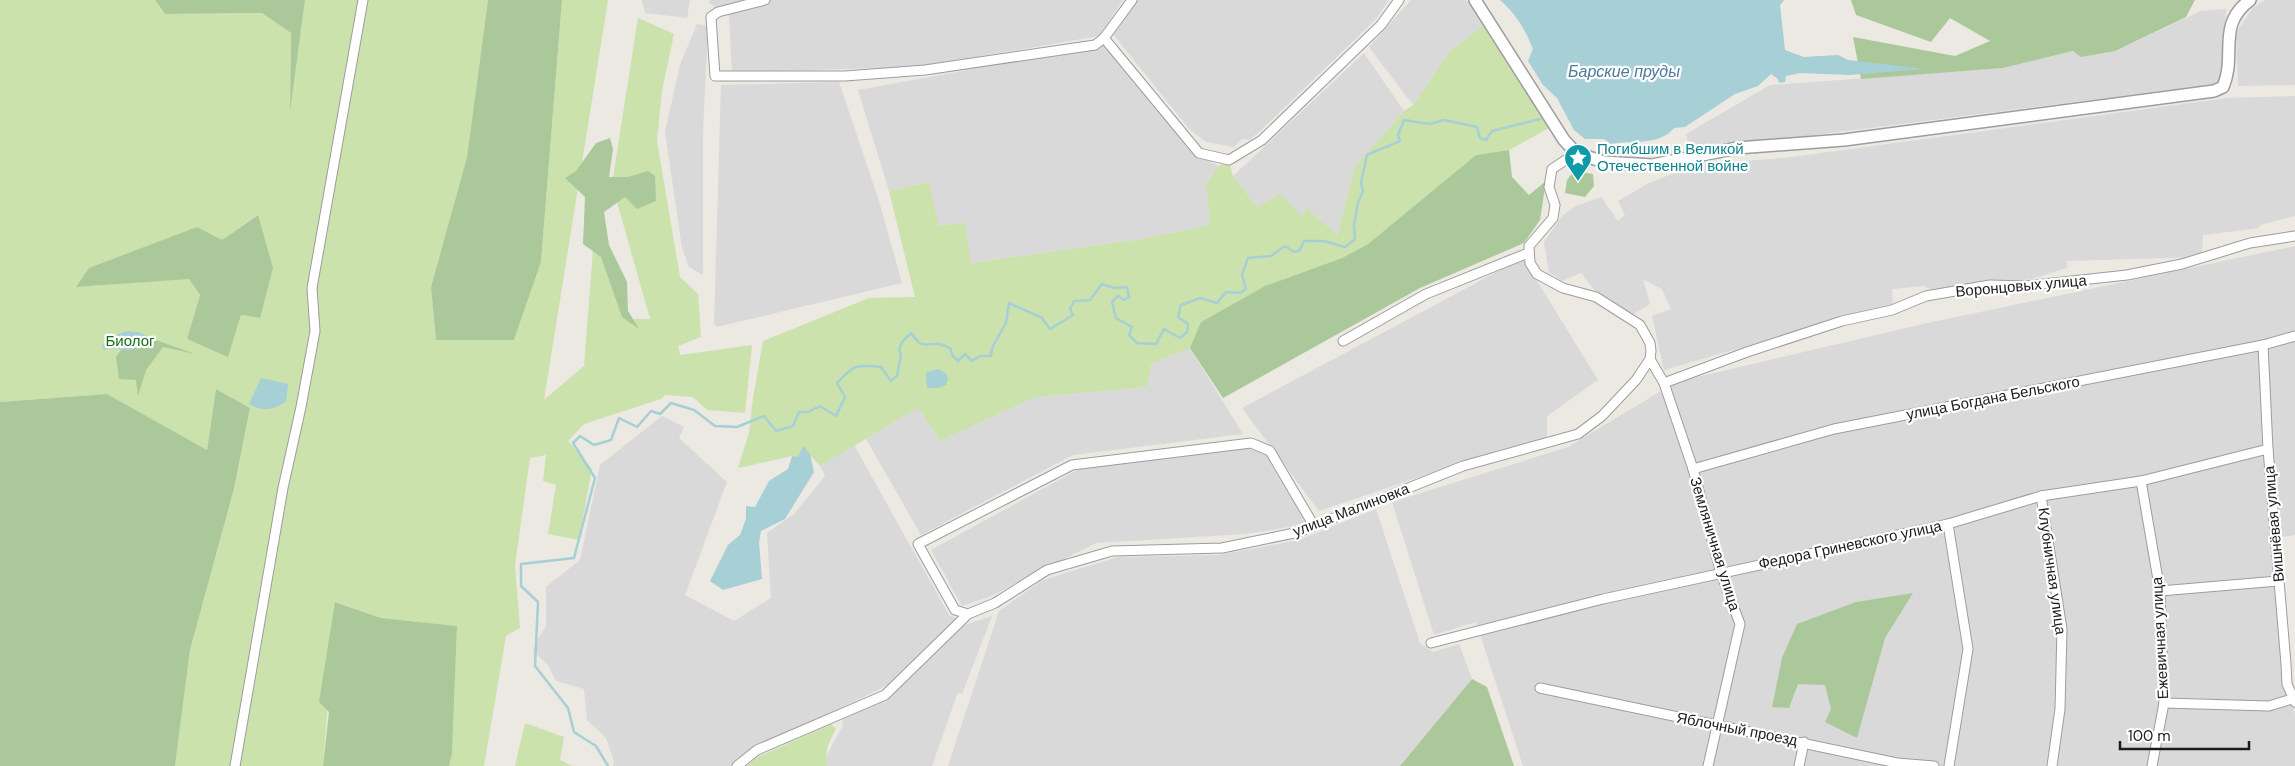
<svg xmlns="http://www.w3.org/2000/svg" width="2295" height="766" viewBox="0 0 2295 766" font-family="'DM Sans',sans-serif">
	<style>
		.residential { fill: #dad9d9 }
		.grass { fill: #cbe2ac; fill-rule: evenodd }
		.forest { fill: #abc89b }
		.water { fill: #a6cfd6 }
		.lines { fill: none; stroke-linecap: round; stroke-linejoin: round }
		.stream { stroke: #a6cfd6; stroke-width: 2.5 }
		.minor-casing { stroke: #9d9d9d; stroke-width: 11 }
		.tertiary-casing { stroke: #9d9d9d; stroke-width: 14 }
		.minor { stroke: #fff; stroke-width: 9 }
		.tertiary { stroke: #fff; stroke-width: 11 }
		.labels { text-anchor: middle; dominant-baseline: central; stroke-width: 4.5; stroke-linejoin: round; paint-order: stroke }
		.culture-label { font-size: 15px; fill: #0d838f; stroke: #fff; text-anchor: start }
		.street-label { font-size: 15px; fill: #1c1c1c; stroke: #fff }
		.park-label { font-size: 15px; fill: #156e16; stroke: #fff }
		.water-label { font-size: 16px; font-style: italic; fill: #4f7a9b; stroke: #fff }
	</style>
	<rect width="100%" height="100%" fill="#ece8e2"/>
	<g class="residential">
		<path d="M642,0H690L687,18L645,13Z"/>
		<path d="M709,0H1123L1099,36L917,67L732,72L729,16L709,3Z"/>
		<path d="M1137,0H1389L1376,19L1259,132L1249,140L1242,139L1234,147L1206,142L1190,130L1113,34Z"/>
		<path d="M1411,0H1466L1487,23L1451,50L1413,105L1369,47Z"/>
		<path d="M2265,0H2295V85L2238,86L2236,33L2253,8Z"/>
		<path d="M2226,9L2222,83L1690,151L1686,134L1770,85L2003,68L2073,51H2115L2201,11Z"/>
		<path d="M697,24L708,26L703,132V275L689,267L682,248L665,132L680,65Z"/>
		<path d="M1106,45L1192,153L1219,166L1206,185L1210,221L1206,226L1141,239L970,263L965,222L939,226L929,182L889,191L858,90Z"/>
		<path d="M1364,53L1404,111L1355,166L1337,235L1308,209L1302,216L1257,207L1233,176Z"/>
		<path d="M839,82L879,201L902,283L717,327L714,324L721,85Z"/>
		<path d="M2295,96V216L2260,225L2259,228L2203,235L2202,257L2067,261V268L2032,279L1932,290L1924,286L1892,289L1893,304L1664,370L1652,316L1671,309L1662,289L1643,279L1650,304L1632,315L1597,293L1581,273L1562,281L1549,272L1544,242L1562,216L1576,206L1601,197L1618,221L1625,215L1618,201L1649,183L1695,165L1784,158L2227,98Z"/>
		<path d="M2295,246V535L2270,539L2295,717V766H1523L1476,622L1434,635L1392,502L1568,447L1676,382L1923,324Z"/>
		<path d="M1523,258L1598,380L1547,416V439L1507,454L1502,449L1319,511L1242,408Z"/>
		<path d="M1190,348L1243,434L1073,455L921,535L866,439L918,408L940,441L1036,397L1147,387L1151,364Z"/>
		<path d="M662,416L684,427L679,438L727,482L685,595L734,621L771,598L767,533L794,514L825,476L820,466L854,445L949,615L959,619L896,681L751,752L733,766H613L614,761L606,738L587,720L584,689L556,681L548,665L533,651L538,639L546,626V587L580,560L600,465Z"/>
		<path d="M1253,447L1267,453L1306,524L1246,534L1096,543L989,597L962,606L931,550L1079,469Z"/>
		<path d="M1376,509L1420,643L1433,652L1459,644L1472,679L1400,766H948L999,611L1043,580L1118,557L1218,555L1299,540Z"/>
		<path d="M992,616L962,694L958,692L932,766H827L826,757L842,727L843,719L888,699L962,626Z"/>
	</g>
	<g class="grass">
		<path d="M0,0H155L165,14L262,13L291,33L290,105L305,0H488L467,157L431,287L436,340H514L541,262L562,0H608L544,400L584,366L593,250L601,257L628,319H650L612,184L638,18L674,34L662,91L657,141L680,277L698,294L701,337L678,346L680,355L752,345L745,413L707,410L693,397L665,395L661,399L584,424L568,441L592,469L579,540L548,534L556,485L543,481L546,455L530,458L515,565L520,628L506,636L484,766H449L452,754L457,626L381,618L336,602L323,766H175L190,650L234,490L250,408L216,389L207,450L107,394L0,402ZM257,215L260,318L241,315L228,356L187,339L200,295L189,278L77,287L89,268L222,240Z"/>
		<path d="M1487,23L1551,127L1509,150L1476,155L1368,244L1342,258L1265,286L1202,322L1190,348L1151,364L1147,387L1036,397L940,441L918,408L820,466L803,447L798,458L792,456L738,468L749,433L753,398L763,341L869,298L915,297L889,191L929,182L939,226L965,222L971,263L1141,239L1206,226L1210,221L1206,185L1219,166L1229,160L1233,176L1257,207L1281,194L1302,216L1307,208L1337,235L1355,166L1404,111L1413,105L1451,50Z"/>
		<path d="M525,723L564,737L560,760L572,766H515Z"/>
		<path d="M831,724L836,729C829,742 824,751 827,766H747L756,758Z"/>
	</g>
	<g class="forest">
		<path d="M155,0H305L290,111L291,33L262,13L165,14Z"/>
		<path d="M488,0H562L541,262L514,340H436L431,287L467,157Z"/>
		<path d="M1851,0H2195L2186,17L2115,51L2081,57L2073,51L2003,68L1861,79L1853,37L1955,56L1990,41L1950,18L1931,42L1856,15Z"/>
		<path d="M610,138L613,149L609,177H628L648,171L655,176L656,201L637,209L625,197L604,212L609,245L627,282L628,311L639,329L622,317L601,257L583,244L585,197L565,178L576,171L596,143Z"/>
		<path d="M1509,150L1512,177L1529,195L1546,181L1540,220L1524,243L1420,288L1223,398L1190,348L1201,322L1265,286L1342,258L1368,244L1476,155Z"/>
		<path d="M1574,171L1593,174L1594,186L1585,197L1565,193L1567,180Z"/>
		<path d="M258,215L273,268L260,318L241,315L228,357L187,339L200,295L189,279L76,287L89,268L197,227L222,240Z"/>
		<path d="M133,334L156,340L195,354L163,347L146,370L138,396L136,380L119,379L116,357Z"/>
		<path d="M216,389L250,408L234,489L190,650L175,766H0V402L107,394L207,450Z"/>
		<path d="M1913,593L1885,638L1857,738L1825,722L1831,709L1825,685L1798,684L1789,708L1772,707L1782,658L1797,624L1856,602Z"/>
		<path d="M335,602L381,618L457,626L452,754L449,766H323L329,712L319,702Z"/>
		<path d="M1472,679L1487,687L1514,766H1400Z"/>
	</g>
	<g class="water">
		<path d="M1500,0H1784L1780,5L1785,50L1804,57L1838,55L1848,60L1925,69L1850,75L1800,73L1786,76L1785,82L1779,83L1777,78L1771,74L1758,86L1735,94L1685,127L1674,128C1660,146 1631,140 1611,144L1604,139H1585L1574,130L1557,98L1543,85L1528,61L1533,49C1525,29 1516,14 1500,0Z"/>
		<path d="M127,331L138,332L155,339C147,343 133,352 124,350C114,349 114,347 104,350L102,346L108,338Z"/>
		<path d="M938,369L946,373L948,379L946,385L938,388H927L926,373Z"/>
		<path d="M261,378L288,384L286,402C272,410 264,412 249,404Z"/>
		<path d="M803,446L810,454L814,472L785,519L761,531L759,543L762,579L723,590L710,581L728,545L740,535L746,519V506L755,507L769,481L788,469L792,456L798,457Z"/>
	</g>
	<g class="lines">
		<path class="stream" d="M608,766L596,746L574,732L568,708L535,666L538,602L521,586V564L574,558L595,478L573,443L580,436L594,445L611,440L619,418L637,427L651,411L660,414L671,403L694,410L715,426L737,427L764,416L776,431L793,426L799,412H808L820,406L836,416L845,397L837,383C853,365 857,364 881,367L891,381L897,376L901,354L899,350L902,342L911,333C921,346 919,345 934,344C939,343 945,346 950,348L953,356L958,361L965,354L972,361L980,356H991L992,348L1006,323L1009,303L1042,318L1050,329L1073,315L1070,309L1074,301L1090,300L1102,284L1114,288L1127,287L1129,297L1124,300L1118,296L1112,302L1116,318L1132,327L1129,335L1137,343L1156,344L1164,329L1180,338L1187,332L1188,324L1178,317L1181,305L1200,298L1217,303L1226,292L1240,293L1246,289L1242,275L1248,258L1271,256L1285,246L1294,252L1300,250L1304,241H1324L1345,247L1355,239L1354,225L1358,202L1363,192L1361,183L1367,155L1400,141L1398,135L1404,120L1430,124L1444,120L1477,127L1480,138L1486,140L1492,131L1540,119"/>
		<defs>
			<g id="minor">
				<path d="M765,0L718,12L711,17L715,76H845L925,70L1095,45L1104,38L1199,153L1229,160L1262,140L1381,25L1399,0"/>
				<path d="M1104,38L1132,0"/>
				<path d="M1343,341L1426,294L1528,253"/>
				<path d="M2263,345L2268,449L2286,664L2287,684L2295,702"/>
				<path d="M1650,359L1664,383L1747,352L1842,321L1892,310L1926,296L1990,285L2025,286L2127,275L2182,264L2250,243L2295,236"/>
				<path d="M1664,383L1693,469L1721,573L1740,624L1708,766"/>
				<path d="M1693,469L1834,429L2263,345L2295,336"/>
				<path d="M2141,481L2160,591L2164,703L2152,766"/>
				<path d="M2041,496L2062,629L2060,709L2052,766"/>
				<path d="M1948,524L1968,649L1949,766"/>
				<path d="M2160,591L2278,581"/>
				<path d="M968,614L955,610L918,544L1072,465L1251,443L1270,451L1314,526"/>
				<path d="M1431,643L1603,599L1948,524L2041,496L2141,481L2268,449"/>
				<path d="M1540,688L1897,763L1934,766"/>
				<path d="M2164,703L2269,706L2292,699"/>
				<path d="M235,766L283,488L301,407L315,331L312,288L363,0"/>
				<path d="M737,766L757,750L885,695L968,614L995,603L1047,570L1112,551L1222,548L1299,532L1463,466L1578,434L1602,416L1636,380L1650,359L1651,351L1650,343L1640,325L1596,297L1563,288L1537,274L1530,263L1529,246L1553,218L1555,205L1549,187L1552,169L1576,153"/>
				<path d="M1799,766L1804,742"/>
			</g>
			<path id="tertiary" d="M1475,0L1564,140L1576,153L1604,162L1652,165L1737,148L1844,140L2214,91L2223,87C2237,55 2216,25 2250,0"/>
		</defs>
		<use href="#minor" class="minor-casing"/>
		<use href="#tertiary" class="tertiary-casing"/>
		<use href="#minor" class="minor"/>
		<use href="#tertiary" class="tertiary"/>
	</g>
	<defs>
		<symbol id="sight-pin" viewBox="-11 -11 22 30"><path d="M0 17L-7.5 6A9.5 9.5 0 1 1 7.5 6Z" fill="#0f9aa8" stroke="#fff"/><path d="M0-6L1.8-2.2L6-1.7L2.9 1.2L3.7 5.4L0 3.3L-3.7 5.4L-2.9 1.2L-6-1.7L-1.8-2.2Z" fill="#fff"/></symbol>
	</defs>
	<g fill-rule="evenodd">
		<use href="#sight-pin" x="1562" y="142" width="32" height="43"/>
	</g>
	<g class="labels">
		<g class="culture-label">
			<text x="1597" y="149">Погибшим в Великой<tspan x="1597" dy="17">Отечественной войне</tspan></text>
		</g>
		<g class="street-label">
			<text transform="translate(2021 286) rotate(-5)">Воронцовых улица</text>
			<text transform="translate(1993 398) rotate(-11)">улица Богдана Бельского</text>
			<text transform="translate(1351 510) rotate(-21)">улица Малиновка</text>
			<text transform="translate(2274 524) rotate(-95)">Вишнёвая улица</text>
			<text transform="translate(1715 544) rotate(73)">Земляничная улица</text>
			<text transform="translate(1850 545) rotate(-12)">Федора Гриневского улица</text>
			<text transform="translate(2052 571) rotate(82)">Клубничная улица</text>
			<text transform="translate(2160 638) rotate(-93)">Ежевичная улица</text>
			<text transform="translate(1737 729) rotate(11)">Яблочный проезд</text>
		</g>
		<g class="park-label">
			<text x="130" y="341">Биолог</text>
		</g>
		<g class="water-label">
			<text x="1624" y="71">Барские пруды</text>
		</g>
	</g>
	<path d="M2120 741v8h129v-8" fill="none" stroke="#1c1c1c" stroke-width="2.5"/>
	<text x="2128" y="741" font-size="15" fill="#1c1c1c" stroke="#ffffff" stroke-width="4" paint-order="stroke">100 m</text>
</svg>
